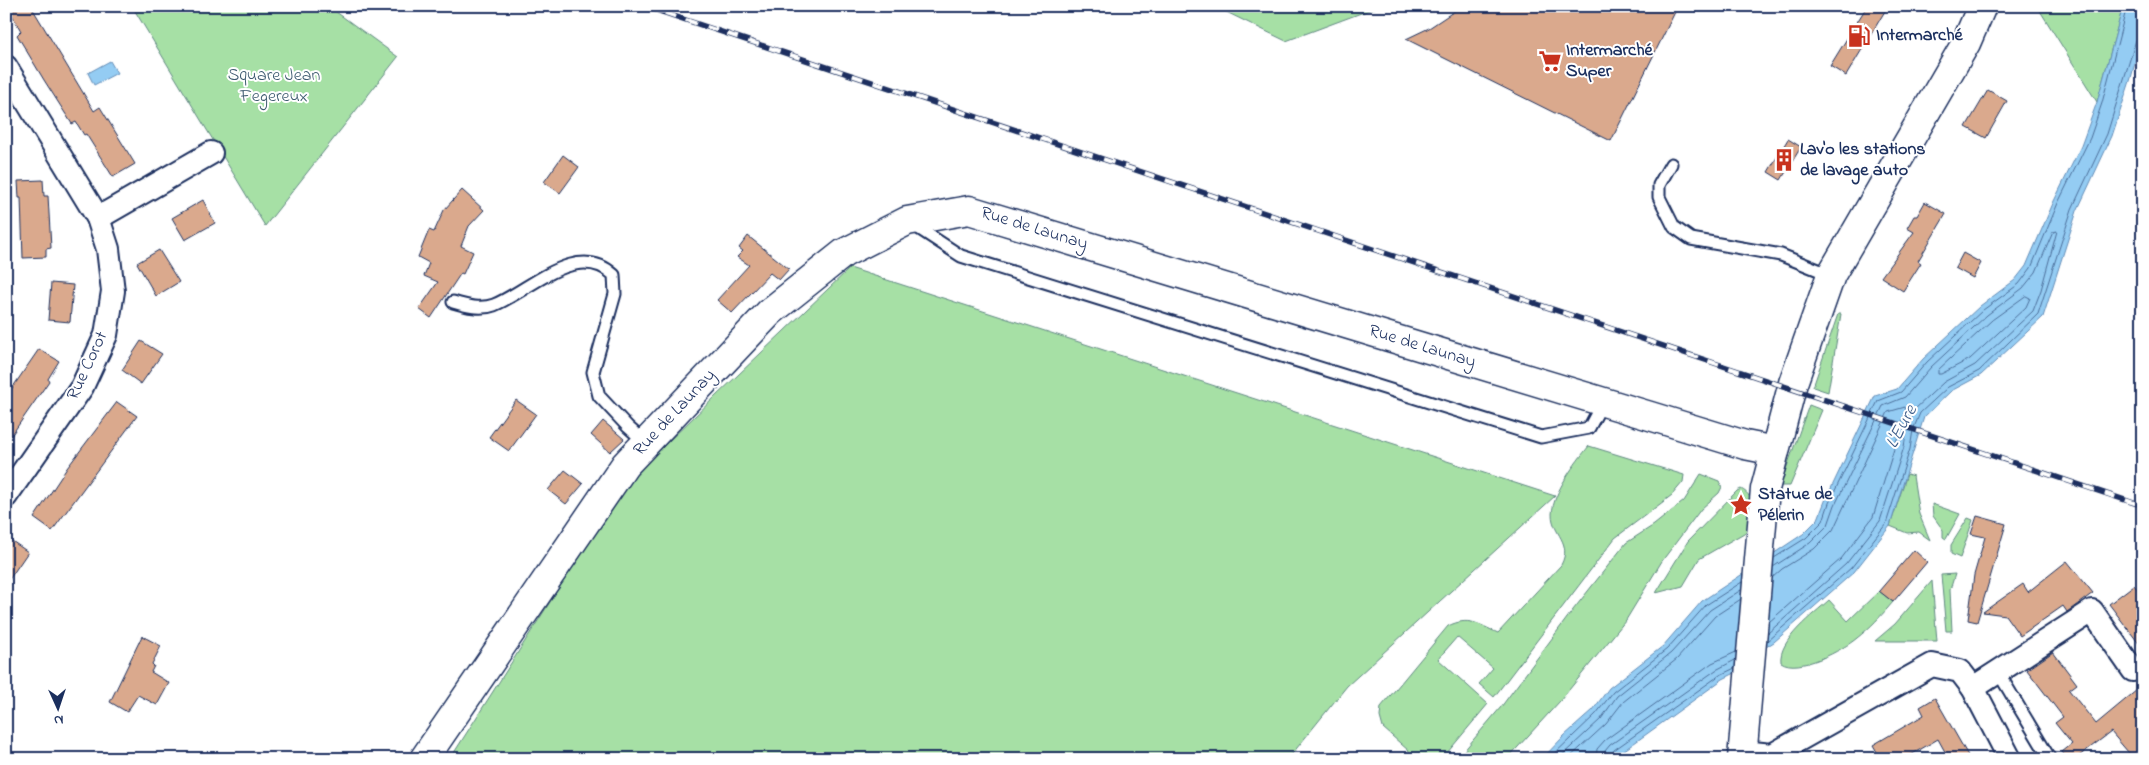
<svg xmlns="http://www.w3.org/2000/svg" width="2149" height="765" viewBox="0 0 2149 765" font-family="'Indie Flower',sans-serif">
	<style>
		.green { fill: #a6e0a5; stroke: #608882 }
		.water { fill: #94ccf3; stroke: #648db7 }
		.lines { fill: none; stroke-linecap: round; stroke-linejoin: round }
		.shore { stroke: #4b6e9a; stroke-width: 1 }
		.building { fill: #daa98d; stroke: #1b2f5e }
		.service-casing { stroke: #1b2f5e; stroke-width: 15 }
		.minor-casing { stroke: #1b2f5e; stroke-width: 26 }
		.tertiary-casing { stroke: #1b2f5e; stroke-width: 31 }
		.secondary-casing { stroke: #1b2f5e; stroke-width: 31 }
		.service { stroke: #fff; stroke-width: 11 }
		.minor { stroke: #fff; stroke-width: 22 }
		.tertiary { stroke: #fff; stroke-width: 28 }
		.secondary { stroke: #fff; stroke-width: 28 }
		.rail-casing { stroke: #1b2f5e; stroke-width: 5.5 }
		.rail { stroke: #fff; stroke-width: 4; stroke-dasharray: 11; stroke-linecap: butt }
		.labels { text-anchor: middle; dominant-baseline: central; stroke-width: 4; stroke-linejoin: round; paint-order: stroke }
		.poi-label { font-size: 18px; font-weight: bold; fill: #1b2f5e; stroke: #fff; text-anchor: start }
		.park-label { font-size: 18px; fill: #3e5b70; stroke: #fff }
		.street-label { font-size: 18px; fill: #1b2f5e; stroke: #fff }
		.water-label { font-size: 19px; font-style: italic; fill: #3f5e8b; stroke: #fff }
	</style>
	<rect width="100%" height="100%" fill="#fff"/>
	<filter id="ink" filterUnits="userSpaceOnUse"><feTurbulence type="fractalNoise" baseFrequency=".02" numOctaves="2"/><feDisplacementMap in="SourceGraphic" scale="10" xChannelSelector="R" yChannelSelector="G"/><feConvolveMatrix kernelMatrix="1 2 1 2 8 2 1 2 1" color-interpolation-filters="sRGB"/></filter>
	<g filter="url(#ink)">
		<g class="green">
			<path d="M132,6H328L398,57L265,226Z"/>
			<path d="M1214,6H1380L1286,41Z"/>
			<path d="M2037,6H2123L2097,102Z"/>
			<path d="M850,268L1555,496L1347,686L1288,759H450L627,481Z"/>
			<path d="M1838,314H1841L1828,392L1813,387Z"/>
			<path d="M1809,405L1822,410L1790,486H1780Z"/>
			<path d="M1589,446L1684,475L1683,482L1672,495L1615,538L1494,697L1479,684L1493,668L1457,637L1438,659L1488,704L1442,759H1418L1383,728L1380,717L1381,707L1448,626C1469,616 1478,624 1498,633L1561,565C1573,542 1552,534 1552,514C1553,492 1576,462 1589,446Z"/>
			<path d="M1701,474L1719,481L1722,487L1719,493L1701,509L1662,561L1626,620L1560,701L1507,759H1457L1501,707L1573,610L1626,543L1654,525L1684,501Z"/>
			<path d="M1907,474L1913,476L1919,514L1930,540L1919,532L1907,533L1890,526Z"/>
			<path d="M1741,489C1757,497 1752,514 1751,529L1699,559L1683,586L1656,593L1688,541L1737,491Z"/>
			<path d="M1932,504L1960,514L1946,539L1943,537V530L1933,516Z"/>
			<path d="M1968,518L1973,520L1960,558L1951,554V545Z"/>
			<path d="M1955,574L1950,590L1952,631H1946L1941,575Z"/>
			<path d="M1932,581L1937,641H1875L1895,624Z"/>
			<path d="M1879,591L1893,602C1882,615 1870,628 1857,638C1843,650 1798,674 1781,662C1778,640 1814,614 1829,600L1848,621Z"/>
		</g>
		<g class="water">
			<path d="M2123,6H2143V33L2131,78L2112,136L2077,211L2043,317L1981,375L1951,391L1924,417L1890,526L1854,572L1774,642L1766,647L1749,666L1723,679L1612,759H1542L1564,736L1593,710L1609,688L1663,646L1702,601L1803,534L1818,519L1825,501L1875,396L1897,389L1923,359L1980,306L2015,280L2026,266L2054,201L2081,146L2097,102Z"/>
			<path d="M110,61L117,73L94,85L88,73Z"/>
		</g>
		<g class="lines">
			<g class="shore">
				<path d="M2026,296L2030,298L2026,307L1970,359L1941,374H1938V370L1992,320Z"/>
				<path d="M1774,558L1806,538L1823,521L1829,503L1878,401L1901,392L1927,362L1983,310L2019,284L2031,268L2058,203L2090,138L2102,103L2127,6"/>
				<path d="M1769,622L1841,559L1873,517L1906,410L1905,407L1888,412L1833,530L1814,549L1782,569L1772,578"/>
				<path d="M1768,633L1846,564L1880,521L1904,447L1907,428L1915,409L1944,382L1975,365L2033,311L2041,290L2057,231L2053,232L2036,272L2023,288L1987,315L1931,367L1905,397L1883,406L1835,505L1828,525L1810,543L1773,567"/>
				<path d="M1767,641L1851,568L1886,524L1910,449L1913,430L1920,413L1948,387L1979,371L2038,314L2072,209L2107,134L2136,40L2143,36"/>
				<path d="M1549,759L1596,714L1613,692L1667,649L1706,605L1742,582"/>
				<path d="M1558,759L1601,719L1617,696L1671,653L1710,610L1741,590"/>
				<path d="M1568,759L1606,724L1623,702L1677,659L1715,616L1741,599"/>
				<path d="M1596,759L1597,749L1605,740L1712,663L1736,652"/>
				<path d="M1603,759L1605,751L1610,745L1716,670L1735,660"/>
				<path d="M1609,759L1614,750L1720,675L1735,668"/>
			</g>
		</g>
		<g class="building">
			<path d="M7,6H31L94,111L100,107L135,164L113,177L86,134L84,135L76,122L72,124L44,80L17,35L21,31Z"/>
			<path d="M1462,6H1678L1611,141L1406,39L1429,28Z"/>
			<path d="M1867,6H1888L1846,76L1830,66Z"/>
			<path d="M1988,90L2007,101L1986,138L1966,127Z"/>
			<path d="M1788,139L1801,147L1781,180L1768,172Z"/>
			<path d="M563,155L579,167L560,193L544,182Z"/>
			<path d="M43,180L44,196H48L51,248L46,249V257L23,258L21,198H19L18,181Z"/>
			<path d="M462,190L484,210L469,226L461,246L473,252L463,274L461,273L431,318L419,309L438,282L424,276L429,263L418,257L429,230L434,232L444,210Z"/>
			<path d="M203,200L215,223L185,240L172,218Z"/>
			<path d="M1925,202L1946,214L1918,261L1921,263L1903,291L1881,277L1914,232L1907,228L1914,216H1917Z"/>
			<path d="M748,236L789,269L779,280L770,273L732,313L717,300L749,265L737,257L743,251L739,248Z"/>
			<path d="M159,250L179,282L156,296L137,263Z"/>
			<path d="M1963,253L1981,263L1973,278L1955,268Z"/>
			<path d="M51,283L73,285L70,322L48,320Z"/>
			<path d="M141,341L162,354L141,384L122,370Z"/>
			<path d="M39,349L59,361L48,379L49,381L6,443V397Z"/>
			<path d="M516,400L536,414L509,451L489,437Z"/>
			<path d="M117,402L137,416L52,531L34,518L67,468Z"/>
			<path d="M603,421L624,439L610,452L591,435Z"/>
			<path d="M565,470L583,484L566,504L548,490Z"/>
			<path d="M1977,516L2006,524L1977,622L1968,620L1974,575L1985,537L1971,534Z"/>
			<path d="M6,537L28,552L6,584Z"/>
			<path d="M1914,550L1927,562L1893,602L1879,591Z"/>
			<path d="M2067,561L2093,593L2067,612L2063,606L2020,636L2005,615L1983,612L2023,584L2028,592Z"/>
			<path d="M2134,585L2143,596V649L2109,604Z"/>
			<path d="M142,636L161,646L152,664L154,666L151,672L169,683L157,705L138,695L127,712L110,702Z"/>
			<path d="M2053,652L2077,684L2069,690L2096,724L2143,685V759H2134L2111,732L2075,759H2068L2062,752L2072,744L2055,723L2063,717L2027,670Z"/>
			<path d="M1935,698L1970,759H1949L1938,739L1904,759H1881L1873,745L1924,715L1920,707Z"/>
		</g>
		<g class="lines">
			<defs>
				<g id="service">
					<path d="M1671,164L1659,185V197L1674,227L1691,239L1781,255L1831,275"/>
					<path d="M912,224L961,256L1541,437L1589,428L1603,402"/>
					<path d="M453,302C466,306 481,310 494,305C529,291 577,240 614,275L615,294L593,372L599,396L628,427L646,443"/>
					<path d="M1998,672L2050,759"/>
				</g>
				<g id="minor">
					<path d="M6,67L98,218L108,249L113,291L106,335L82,387L6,496"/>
					<path d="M98,218L211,153"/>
					<path d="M1973,688L2092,611L2133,670"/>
					<path d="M1743,752L1772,755L1932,665L1960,671L1973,688L2010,759"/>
				</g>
				<path id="tertiary" d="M424,759L625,465L770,312L844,253L907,221L969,210L1650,416L1745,445L1775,451"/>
				<path id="secondary" d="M1742,759L1765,489L1793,383L1831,275L1966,43L1982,6"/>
			</defs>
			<use href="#service" class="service-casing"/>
			<use href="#minor" class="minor-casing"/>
			<use href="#tertiary" class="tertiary-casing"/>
			<use href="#secondary" class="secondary-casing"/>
			<use href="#service" class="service"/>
			<use href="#minor" class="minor"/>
			<use href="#tertiary" class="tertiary"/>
			<use href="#secondary" class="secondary"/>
			<defs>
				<path id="rail" d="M644,6L2143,506"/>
			</defs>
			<use href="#rail" class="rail-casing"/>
			<use href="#rail" class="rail"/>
		</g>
	</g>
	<defs>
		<symbol id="fuel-bare" viewBox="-9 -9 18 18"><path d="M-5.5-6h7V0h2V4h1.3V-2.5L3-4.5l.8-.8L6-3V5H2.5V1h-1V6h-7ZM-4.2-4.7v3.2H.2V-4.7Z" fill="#c8321e" stroke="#fff" stroke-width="2.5" paint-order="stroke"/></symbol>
		<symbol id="supermarket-bare" viewBox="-9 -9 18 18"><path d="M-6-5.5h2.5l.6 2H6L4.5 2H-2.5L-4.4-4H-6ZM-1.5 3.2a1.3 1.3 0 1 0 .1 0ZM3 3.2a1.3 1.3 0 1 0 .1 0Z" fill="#c8321e" stroke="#fff" stroke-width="2.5" paint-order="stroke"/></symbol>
		<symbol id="building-bare" viewBox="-9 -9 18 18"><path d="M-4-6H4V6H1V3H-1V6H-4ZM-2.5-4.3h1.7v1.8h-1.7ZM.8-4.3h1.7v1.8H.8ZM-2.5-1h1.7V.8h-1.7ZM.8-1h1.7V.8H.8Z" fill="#c8321e" stroke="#fff" stroke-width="2.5" paint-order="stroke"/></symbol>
		<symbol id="sight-bare" viewBox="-9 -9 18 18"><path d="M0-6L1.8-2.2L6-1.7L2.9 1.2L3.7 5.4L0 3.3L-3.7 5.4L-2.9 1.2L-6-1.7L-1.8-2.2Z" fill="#c8321e" stroke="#fff" stroke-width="2.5" paint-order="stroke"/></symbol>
	</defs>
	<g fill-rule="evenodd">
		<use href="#fuel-bare" x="1843" y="20" width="32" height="32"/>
		<use href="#supermarket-bare" x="1534" y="45" width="32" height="32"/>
		<use href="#building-bare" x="1768" y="144" width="32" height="32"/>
		<use href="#sight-bare" x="1725" y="489" width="32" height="32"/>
	</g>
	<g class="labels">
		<g class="poi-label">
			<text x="1876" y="36">Intermarché</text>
			<text x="1566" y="51">Intermarché<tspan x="1566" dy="21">Super</tspan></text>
			<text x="1800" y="150">Lav'o les stations<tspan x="1800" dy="21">de lavage auto</tspan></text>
			<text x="1758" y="495">Statue de<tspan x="1758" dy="21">Pélerin</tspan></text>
		</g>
		<g class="park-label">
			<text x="274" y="76">Square Jean<tspan x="274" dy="21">Fegereux</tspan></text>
		</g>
		<g class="street-label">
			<text transform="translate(1034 229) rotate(17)">Rue de Launay</text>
			<text transform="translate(1422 347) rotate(17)">Rue de Launay</text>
			<text transform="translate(88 366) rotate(-65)">Rue Corot</text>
			<text transform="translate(675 413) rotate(-47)">Rue de Launay</text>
		</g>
		<g class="water-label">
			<text transform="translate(1902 427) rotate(-62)">L'Eure</text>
		</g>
	</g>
	<rect width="2149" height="765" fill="none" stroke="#fff" stroke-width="25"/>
	<rect x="12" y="12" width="2124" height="740" fill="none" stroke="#1b2f5e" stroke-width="2" filter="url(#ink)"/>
	<g transform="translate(58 708) rotate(177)" stroke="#ffffff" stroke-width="4" paint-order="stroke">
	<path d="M0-4L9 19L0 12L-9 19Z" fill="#1b2f5e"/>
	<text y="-8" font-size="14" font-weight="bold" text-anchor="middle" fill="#1b2f5e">N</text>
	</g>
</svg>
